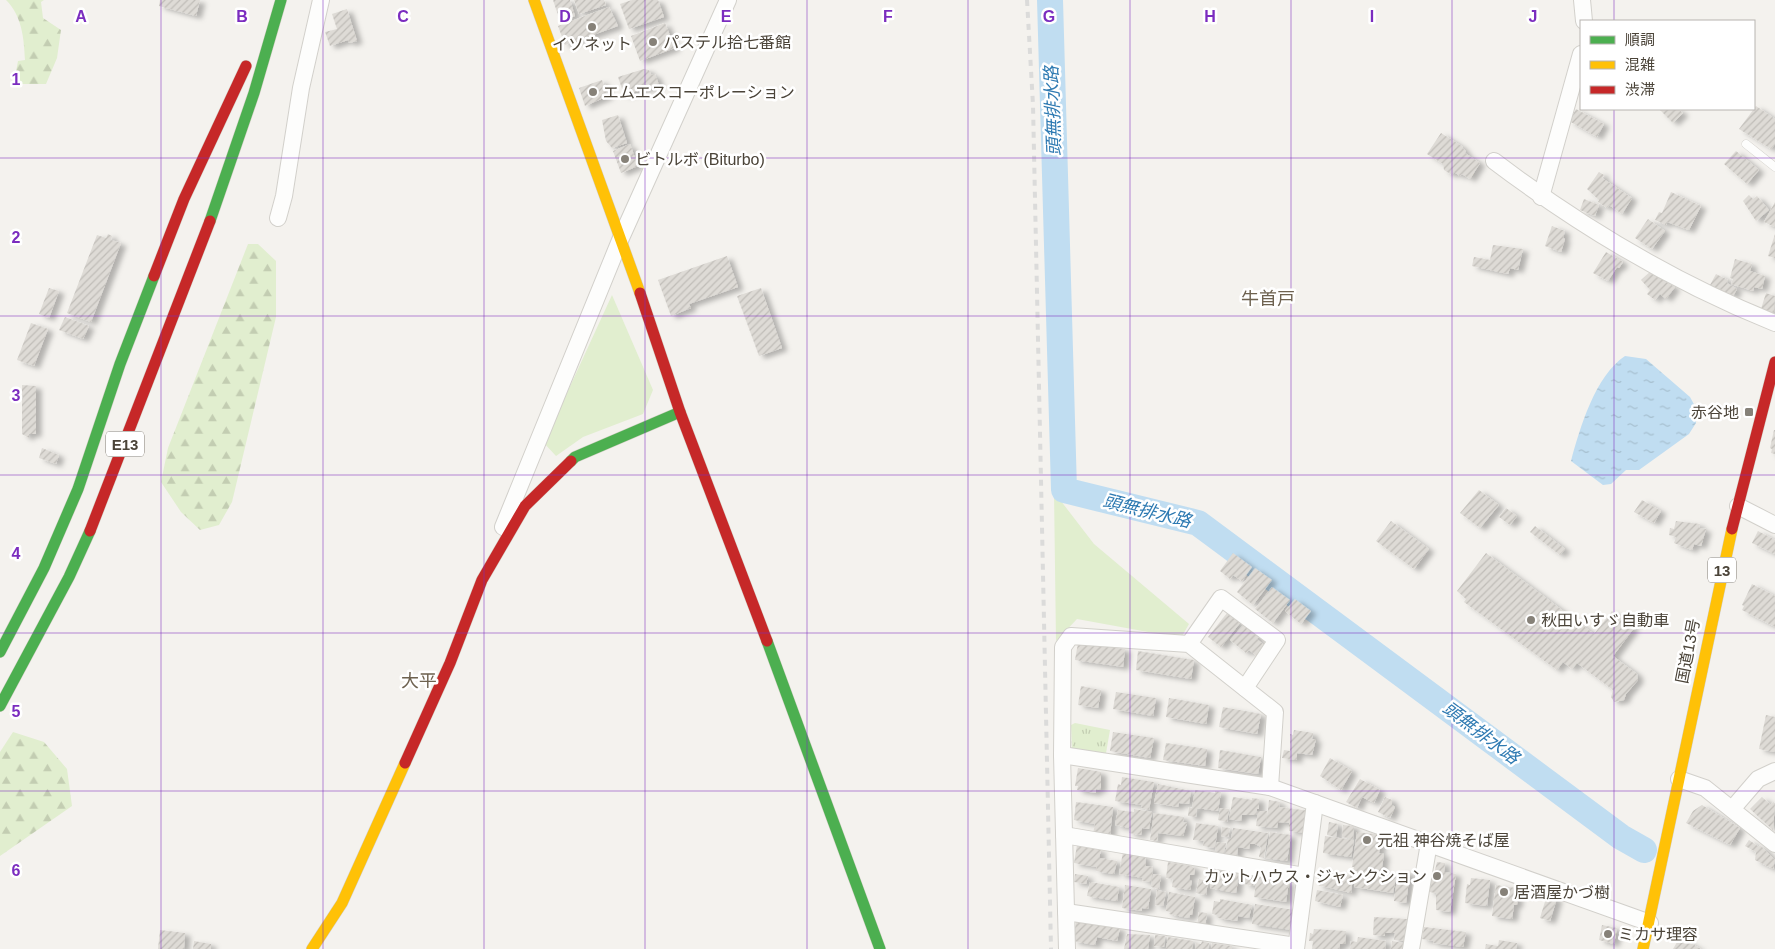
<svg xmlns="http://www.w3.org/2000/svg" width="1775" height="949" viewBox="0 0 1775 949" font-family="Helvetica,'Noto Sans JP',sans-serif">
	<style>
		.grass { fill: #e1eecf }
		.forest { fill: url(#forest-firs) }
		.park { fill: url(#park-tufts) }
		.water { fill: url(#water-ripples) }
		.lines { fill: none; stroke-linecap: round; stroke-linejoin: round }
		.river { stroke: #c0ddf1; stroke-width: 26 }
		.building { fill: url(#building-hatch); filter: url(#shadow) }
		.lane-casing { stroke: #d2d0cb; stroke-width: 9 }
		.street-casing { stroke: #d2d0cb; stroke-width: 18 }
		.fast-casing { stroke: #d3cfc5; stroke-width: 12 }
		.slow-casing { stroke: #d3cfc5; stroke-width: 12 }
		.jam-casing { stroke: #d3cfc5; stroke-width: 12 }
		.lane { stroke: #fdfdfc; stroke-width: 8 }
		.street { stroke: #fdfdfc; stroke-width: 16 }
		.fast { stroke: #4caf50; stroke-width: 11 }
		.slow { stroke: #ffc107; stroke-width: 11 }
		.jam { stroke: #c62828; stroke-width: 11 }
		.rail { stroke: #dbdbda; stroke-width: 4; stroke-dasharray: 6 6; stroke-linecap: butt }
		.grid { fill: none; stroke: #7b2cbf; stroke-width: 1; stroke-opacity: 0.55 }
		.poi-dot { fill: #868178; stroke: #fff; stroke-width: 2 }
		.labels { text-anchor: middle; dominant-baseline: central; stroke-width: 5; stroke-linejoin: round; paint-order: stroke }
		.shield { fill: #fff; stroke: #817c74; stroke-width: 1 }
		.shield-label { font-size: 15px; font-weight: bold; fill: #4b4439 }
		.poi-label { font-size: 16px; fill: #4b4439; stroke: #fff; text-anchor: start }
		.street-label { font-size: 16px; fill: #4b4439; stroke: #fff }
		.water-label { font-size: 18px; font-style: italic; fill: #2e7ab2; stroke: #fff }
		.neighbourhood-label { font-size: 18px; fill: #6e6250; stroke: #fff }
		.grid-label { font-size: 16px; text-anchor: middle; font-weight: bold; fill: #7b2cbf; stroke: #fff; stroke-width: 5; stroke-linejoin: round; paint-order: stroke }
	</style>
	<defs>
		<pattern id="forest-firs" width="22" height="20" patternUnits="userSpaceOnUse" patternTransform="scale(1.25)"><rect width="22" height="20" fill="#e1eecf"/><path d="M5 1l3.5 6h-7zM16 11l3.5 6h-7z" fill="#c3cdb2"/></pattern>
		<pattern id="park-tufts" width="24" height="20" patternUnits="userSpaceOnUse" patternTransform="scale(1.25)"><rect width="24" height="20" fill="#e1eecf"/><path d="M3 7l-1-3M5 7V3M7 7l1-3M15 17l-1-3M17 17v-4M19 17l1-3" fill="none" stroke="#c3cdb2"/></pattern>
		<pattern id="water-ripples" width="26" height="14" patternUnits="userSpaceOnUse" patternTransform="scale(1.25)"><rect width="26" height="14" fill="#c0ddf1"/><path d="M2 4q2-2 4 0t4 0M15 11q2-2 4 0t4 0" fill="none" stroke="#a6bfcf"/></pattern>
		<pattern id="building-hatch" width="6" height="6" patternUnits="userSpaceOnUse" patternTransform="scale(1.25)"><rect width="6" height="6" fill="#dedbd6"/><path d="M-1 1l2-2M0 6l6-6M5 7l2-2" fill="none" stroke="#c0bdb8"/></pattern>
		<filter id="shadow"><feDropShadow dx="5.5" dy="3" stdDeviation="2.5" flood-color="#0004"/></filter>
	</defs>
	<rect width="100%" height="100%" fill="#f4f2ee"/>
	<g class="grass">
		<path d="M612,295L653,390L643,414L583,437L556,456L544,443Z"/>
		<path d="M1054,492L1094,544L1189,624L1181,638L1077,619L1056,641Z"/>
	</g>
	<g class="forest">
		<path d="M6,0H44L41,2L43,18L61,30L57,58L46,84H22L15,77L18,61L25,60C24,38 22,16 6,0Z"/>
		<path d="M248,244H258L276,261V317L232,502L219,525L200,530L181,512L161,482L168,448Z"/>
		<path d="M13,732L44,742L67,769L72,806L0,856V752Z"/>
	</g>
	<path class="park" d="M1075,723L1110,730L1105,759L1072,749L1071,725Z"/>
	<path class="water" d="M1625,356L1646,359L1690,397L1696,408V423L1689,434L1639,470H1626L1611,484L1603,485L1571,461C1580,428 1595,376 1625,356Z"/>
	<g class="lines">
		<path class="river" d="M1050,0L1064,490L1198,523L1621,837L1644,850"/>
	</g>
	<g class="building">
		<path d="M160,0H200L196,16L159,6Z"/>
		<path d="M553,0H570L575,16L560,21Z"/>
		<path d="M574,0H604L606,5L579,14Z"/>
		<path d="M632,0H658L664,17L629,29L620,4Z"/>
		<path d="M609,7L618,26L565,45L558,26Z"/>
		<path d="M347,9L357,41L349,43L348,40L330,46L325,32L337,29L332,14Z"/>
		<path d="M665,23L675,48L640,61L631,36Z"/>
		<path d="M644,69L649,70L651,75L655,74L659,85L624,95L618,77Z"/>
		<path d="M602,80L608,96L585,106L579,88Z"/>
		<path d="M1756,106L1775,119V144L1771,149L1739,129Z"/>
		<path d="M1576,109L1604,124L1597,137L1569,121Z"/>
		<path d="M1659,109H1678L1683,113L1673,123Z"/>
		<path d="M618,115L627,143L612,148L606,141L602,120Z"/>
		<path d="M1441,133L1463,147L1462,148L1466,151L1465,153L1480,163L1470,179L1462,174L1460,176L1454,172L1452,175L1444,170L1443,164L1427,154Z"/>
		<path d="M630,144L638,166L621,173L613,151Z"/>
		<path d="M1736,151L1759,170L1747,184L1724,164Z"/>
		<path d="M1599,172L1604,175L1602,178L1632,198L1622,214L1609,205L1607,208L1598,202L1599,200L1587,189Z"/>
		<path d="M1671,192L1701,206L1689,230L1667,222L1666,225L1655,220L1659,212L1662,213Z"/>
		<path d="M1749,195L1753,199L1757,196L1769,210L1756,221L1743,201Z"/>
		<path d="M1584,199L1599,205L1595,216L1580,210Z"/>
		<path d="M1775,202V227L1764,222Z"/>
		<path d="M1648,219L1665,231L1652,249L1635,238Z"/>
		<path d="M1552,226L1565,231L1563,238L1565,239L1561,252L1545,246Z"/>
		<path d="M108,234L112,236L111,240L121,243L91,322L67,313L97,235L106,238Z"/>
		<path d="M1775,234V258L1768,256Z"/>
		<path d="M1493,245L1523,249L1518,270L1510,268L1508,274L1472,266L1474,257L1490,260Z"/>
		<path d="M1606,252L1623,262L1619,268L1617,267L1608,281L1593,273Z"/>
		<path d="M727,256L738,287L689,304L691,308L671,316L658,280Z"/>
		<path d="M1735,259L1752,264L1750,271L1765,276L1762,289L1754,287L1753,291L1731,284L1733,279L1730,278Z"/>
		<path d="M1651,271L1662,274L1659,278L1675,287L1666,299L1660,294L1655,300L1647,294L1650,290L1641,280Z"/>
		<path d="M1716,274L1728,280L1727,283L1737,289L1733,296L1710,285Z"/>
		<path d="M49,288L59,291L49,318L39,314Z"/>
		<path d="M761,288L782,348L759,356L737,296Z"/>
		<path d="M1766,293L1775,296L1774,312L1761,309Z"/>
		<path d="M65,317L89,326L83,339L59,330Z"/>
		<path d="M31,323L48,329L34,366L17,360Z"/>
		<path d="M22,385L36,386V434H29V438L22,434Z"/>
		<path d="M1774,430H1775V454L1771,453L1772,449L1770,448Z"/>
		<path d="M42,448L59,455L56,464L39,458Z"/>
		<path d="M1479,490L1499,505L1480,528L1460,513Z"/>
		<path d="M1642,500L1661,511L1654,523L1634,512Z"/>
		<path d="M1506,508L1517,516L1510,525L1499,517Z"/>
		<path d="M1391,521L1429,549L1414,569L1376,541Z"/>
		<path d="M1676,521L1700,524L1699,528L1706,529L1701,546L1694,544L1692,550L1674,543L1676,537L1669,535L1670,528L1674,529Z"/>
		<path d="M1535,526L1565,549L1560,555L1530,532Z"/>
		<path d="M1758,531L1775,540V554L1752,543Z"/>
		<path d="M1233,553L1252,567L1242,581L1233,575L1230,579L1220,571Z"/>
		<path d="M1486,553L1594,634L1612,611L1634,628L1613,656L1637,674L1638,680L1626,694L1624,700L1614,702L1611,697L1613,690L1577,663L1572,669L1563,662L1557,670L1464,602L1466,599L1457,591Z"/>
		<path d="M1255,568L1272,580L1253,605L1237,592Z"/>
		<path d="M1752,584L1775,596V627L1742,610L1744,606L1742,605Z"/>
		<path d="M1272,587L1290,600L1273,623L1255,609Z"/>
		<path d="M1295,599L1311,611L1301,624L1285,611Z"/>
		<path d="M1227,613L1240,623L1221,647L1208,637Z"/>
		<path d="M1243,625L1259,637L1257,639L1265,646L1257,656L1249,650L1246,653L1230,640Z"/>
		<path d="M1078,643L1125,649L1123,667L1075,660Z"/>
		<path d="M1138,651L1194,660L1191,679L1136,670Z"/>
		<path d="M1081,686L1101,690L1098,708L1078,705Z"/>
		<path d="M1116,692L1156,698L1153,716L1113,709Z"/>
		<path d="M1169,698L1209,705L1206,724L1166,717Z"/>
		<path d="M1223,707L1261,714L1257,734L1219,727Z"/>
		<path d="M1766,715L1775,717V752L1759,749Z"/>
		<path d="M1294,730L1313,733L1312,739H1316L1312,755L1297,753V760L1282,758L1284,750L1290,751V734L1293,735Z"/>
		<path d="M1113,732L1154,738L1150,758L1110,751Z"/>
		<path d="M1166,743L1207,749L1205,766L1163,760Z"/>
		<path d="M1220,750L1261,757L1258,774L1218,768Z"/>
		<path d="M1330,758L1352,771L1341,790L1320,776Z"/>
		<path d="M1078,768L1101,772V790L1096,789V793L1077,790L1078,786H1075Z"/>
		<path d="M1122,777L1154,782L1149,810L1141,808L1142,805L1115,801L1118,784L1121,785Z"/>
		<path d="M1360,779L1380,790L1374,803L1362,797L1357,808L1346,802Z"/>
		<path d="M1158,784L1191,791L1189,804L1179,803L1178,807L1154,803Z"/>
		<path d="M1195,790L1215,793V791L1221,792L1218,811L1197,808L1196,817L1188,816L1189,807L1192,808Z"/>
		<path d="M1233,797L1252,800V798L1259,799V809H1257L1256,815H1242L1241,821L1229,819Z"/>
		<path d="M1385,797L1392,800V805L1395,807L1390,818L1378,812Z"/>
		<path d="M1762,797L1771,805L1773,802L1775,803L1773,830L1750,809Z"/>
		<path d="M1269,800L1280,802L1279,807L1310,811L1307,833L1289,831V823L1278,822L1277,828L1266,827Z"/>
		<path d="M1076,802L1113,807L1110,836L1093,833L1095,824L1074,820Z"/>
		<path d="M1702,805L1740,828L1730,845L1686,823L1693,811Z"/>
		<path d="M1220,808L1229,809L1227,822L1218,820Z"/>
		<path d="M1134,809L1152,812L1149,829L1142,828L1141,835L1129,833L1130,828L1115,825L1118,810L1134,812Z"/>
		<path d="M1258,811H1267L1266,827L1256,826Z"/>
		<path d="M1154,813L1184,817L1183,822L1187,823L1183,836L1158,833L1157,841L1150,840Z"/>
		<path d="M1329,822L1338,824L1336,837L1327,835Z"/>
		<path d="M1196,823L1218,826L1215,848L1203,846L1204,841L1193,840Z"/>
		<path d="M1343,825L1354,826L1353,839L1342,837Z"/>
		<path d="M1222,827L1230,828L1228,837L1221,836Z"/>
		<path d="M1233,828L1268,833L1264,858L1259,857L1261,847L1255,844H1250L1249,849L1238,847L1237,856L1225,854L1228,839H1231Z"/>
		<path d="M1270,832L1291,835L1287,861L1266,858Z"/>
		<path d="M1357,832L1382,835L1379,853L1384,854L1381,874L1396,877L1393,893L1354,887L1357,871H1353L1354,867H1352Z"/>
		<path d="M1325,836L1354,840L1351,857L1323,853Z"/>
		<path d="M1749,840L1759,847L1760,845L1775,860L1773,869L1755,860L1756,852L1745,846Z"/>
		<path d="M1217,842L1226,843L1224,853L1215,852Z"/>
		<path d="M1077,845L1101,850L1099,858L1117,861L1114,874L1096,871L1097,867L1074,863Z"/>
		<path d="M1123,852L1145,856L1146,866L1153,867L1151,882L1142,881L1143,878L1119,874Z"/>
		<path d="M1168,862L1192,866L1195,869L1194,875H1190L1189,880L1192,881L1190,890L1172,887L1173,879L1166,878Z"/>
		<path d="M1437,862L1445,863L1444,872L1456,874L1450,912L1436,910V893L1429,892L1430,877L1433,878Z"/>
		<path d="M1213,869L1239,873L1236,893L1210,888Z"/>
		<path d="M1319,870L1353,876L1351,893L1318,885Z"/>
		<path d="M1398,871L1410,872L1406,903L1394,901Z"/>
		<path d="M1246,873L1256,875L1254,886L1244,884Z"/>
		<path d="M1075,874L1088,876L1086,884L1074,882Z"/>
		<path d="M1153,874L1161,875L1159,889L1151,887Z"/>
		<path d="M1263,875L1271,876V879L1289,881L1286,902L1254,897L1257,877H1263Z"/>
		<path d="M1471,878L1490,880L1487,906L1465,903L1467,884L1470,885Z"/>
		<path d="M1199,879L1208,881L1206,895L1196,893Z"/>
		<path d="M1090,882L1119,887L1117,901L1087,896Z"/>
		<path d="M1125,885L1151,889L1148,909L1142,908V911L1122,908Z"/>
		<path d="M1496,885L1516,888L1515,897H1518L1517,905H1514L1512,919L1492,916Z"/>
		<path d="M1157,890L1166,892L1163,906L1155,905Z"/>
		<path d="M1317,890L1343,895L1340,907L1315,901Z"/>
		<path d="M1169,892L1195,897L1192,915H1190L1189,918L1169,914L1170,912L1166,911Z"/>
		<path d="M1547,895L1557,898L1550,921L1540,918Z"/>
		<path d="M1220,899L1252,905L1249,918L1238,916L1237,921L1218,918V915L1212,914L1214,901L1220,902Z"/>
		<path d="M1255,904L1295,910L1292,930L1252,924Z"/>
		<path d="M1199,912L1207,913L1205,927L1197,926Z"/>
		<path d="M1374,917L1407,919L1405,941L1394,940L1395,933H1385V936L1373,935Z"/>
		<path d="M1076,922L1120,928L1117,941L1097,937L1095,945L1073,941Z"/>
		<path d="M1602,925L1617,928L1614,944L1599,940Z"/>
		<path d="M1424,927L1466,932L1463,947L1433,943L1434,941L1422,939Z"/>
		<path d="M1314,929L1346,931L1345,944H1340L1339,949H1312L1313,941H1309L1310,933L1313,934Z"/>
		<path d="M160,930L185,933L184,949H158Z"/>
		<path d="M1127,934L1150,935L1148,949H1124Z"/>
		<path d="M1155,935L1165,936L1164,947L1154,946Z"/>
		<path d="M1168,937L1193,941L1192,949H1166Z"/>
		<path d="M1358,937L1386,941L1385,949H1350L1351,941L1357,942Z"/>
		<path d="M1680,937L1701,949H1673Z"/>
		<path d="M1499,940L1517,943L1516,949H1485L1486,944L1498,946Z"/>
		<path d="M194,941L211,944V949H193Z"/>
		<path d="M1202,941L1209,943L1208,949H1195L1196,943L1201,944Z"/>
		<path d="M1392,941L1403,943L1402,949H1391Z"/>
		<path d="M1212,943L1232,946V949H1211Z"/>
	</g>
	<g class="lines">
		<defs>
			<path id="lane" d="M1746,144L1775,167"/>
			<g id="street">
				<path d="M1582,0L1584,21"/>
				<path d="M1494,161C1580,226 1675,283 1775,323"/>
				<path d="M1541,197L1581,54"/>
				<path d="M278,218L284,196L301,88L321,0"/>
				<path d="M1738,506L1775,525"/>
				<path d="M503,527L621,238L728,0"/>
				<path d="M1189,644L1221,598L1277,640L1245,688"/>
				<path d="M1062,755L1270,787L1650,923"/>
				<path d="M1679,779L1705,788L1775,844"/>
				<path d="M1733,808L1758,779L1775,771"/>
				<path d="M1064,835L1305,876"/>
				<path d="M1066,912L1296,946"/>
				<path d="M1067,949L1062,755L1063,647L1071,636L1189,644L1275,712L1270,787"/>
				<path d="M1296,949L1315,803"/>
				<path d="M1411,949L1429,843"/>
			</g>
			<g id="fast">
				<path d="M210,221L254,93L281,0"/>
				<path d="M571,461L575,457L680,412"/>
				<path d="M767,641L880,949"/>
				<path d="M0,652L44,568L78,489L120,364L154,276"/>
				<path d="M0,706L69,577L90,531"/>
			</g>
			<g id="slow">
				<path d="M534,0L640,293"/>
				<path d="M312,949L342,903L405,763"/>
				<path d="M1643,949L1732,529"/>
			</g>
			<g id="jam">
				<path d="M154,276L184,199L246,66"/>
				<path d="M640,293L680,412L767,641"/>
				<path d="M1732,529L1775,362"/>
				<path d="M90,531L210,221"/>
				<path d="M405,763L450,663L482,580L525,506L571,461"/>
			</g>
		</defs>
		<use href="#lane" class="lane-casing"/>
		<use href="#street" class="street-casing"/>
		<use href="#fast" class="fast-casing"/>
		<use href="#slow" class="slow-casing"/>
		<use href="#jam" class="jam-casing"/>
		<use href="#lane" class="lane"/>
		<use href="#street" class="street"/>
		<use href="#fast" class="fast"/>
		<use href="#slow" class="slow"/>
		<use href="#jam" class="jam"/>
		<path class="rail" d="M1027,0L1033,105L1051,949"/>
	</g>
	<path class="grid" d="M161,0V949M323,0V949M484,0V949M645,0V949M807,0V949M968,0V949M1130,0V949M1291,0V949M1452,0V949M1614,0V21M1614,109V949M0,158H1775M0,316H1775M0,475H1775M0,633H1775M0,791H1775"/>
	<g class="poi-dot">
		<circle cx="592" cy="27" r="5"/>
		<circle cx="653" cy="42" r="5"/>
		<circle cx="593" cy="92" r="5"/>
		<circle cx="625" cy="159" r="5"/>
		<rect x="1744" y="407" width="10" height="10" rx="2.5"/>
		<circle cx="1531" cy="620" r="5"/>
		<circle cx="1367" cy="840" r="5"/>
		<circle cx="1437" cy="876" r="5"/>
		<circle cx="1504" cy="892" r="5"/>
		<circle cx="1608" cy="934" r="5"/>
	</g>
	<g class="labels">
		<g class="shield">
			<rect x="106" y="431.5" width="38" height="25" rx="4"/>
			<rect x="1708" y="557.5" width="28" height="25" rx="4"/>
		</g>
		<g class="shield-label">
			<text x="125" y="444">E13</text>
			<text x="1722" y="570">13</text>
		</g>
		<g class="poi-label">
			<text x="663" y="42">パステル拾七番館</text>
			<text x="592" y="44" text-anchor="middle">イソネット</text>
			<text x="603" y="92">エムエスコーポレーション</text>
			<text x="635" y="159">ビトルボ (Biturbo)</text>
			<text x="1739" y="412" text-anchor="end">赤谷地</text>
			<text x="1541" y="620">秋田いすゞ自動車</text>
			<text x="1377" y="840">元祖 神谷焼そば屋</text>
			<text x="1427" y="876" text-anchor="end">カットハウス・ジャンクション</text>
			<text x="1514" y="892">居酒屋かづ樹</text>
			<text x="1618" y="934">ミカサ理容</text>
		</g>
		<g class="street-label">
			<text transform="translate(1688 651) rotate(-79)">国道13号</text>
		</g>
		<g class="water-label">
			<text transform="translate(1053 111) rotate(-92)">頭無排水路</text>
			<text transform="translate(1147 511) rotate(14)">頭無排水路</text>
			<text transform="translate(1481 733) rotate(37)">頭無排水路</text>
		</g>
		<g class="neighbourhood-label">
			<text x="1268" y="299">牛首戸</text>
			<text x="419" y="681">大平</text>
		</g>
	</g>
	<g class="grid-label">
		<text x="81" y="22">A</text>
		<text x="242" y="22">B</text>
		<text x="403" y="22">C</text>
		<text x="565" y="22">D</text>
		<text x="726" y="22">E</text>
		<text x="888" y="22">F</text>
		<text x="1049" y="22">G</text>
		<text x="1210" y="22">H</text>
		<text x="1372" y="22">I</text>
		<text x="1533" y="22">J</text>
		<text x="16" y="85">1</text>
		<text x="16" y="243">2</text>
		<text x="16" y="401">3</text>
		<text x="16" y="559">4</text>
		<text x="16" y="717">5</text>
		<text x="16" y="876">6</text>
	</g>
	<rect x="1580" y="20" width="175" height="90" fill="#ffffff" stroke="#b7b4b0"/>
	<rect x="1590" y="36" width="25" height="8" fill="#4caf50" stroke="#b7b4b0"/>
	<text x="1625" y="45" font-size="15" fill="#4b4439">順調</text>
	<rect x="1590" y="61" width="25" height="8" fill="#ffc107" stroke="#b7b4b0"/>
	<text x="1625" y="70" font-size="15" fill="#4b4439">混雑</text>
	<rect x="1590" y="86" width="25" height="8" fill="#c62828" stroke="#b7b4b0"/>
	<text x="1625" y="95" font-size="15" fill="#4b4439">渋滞</text>
</svg>
